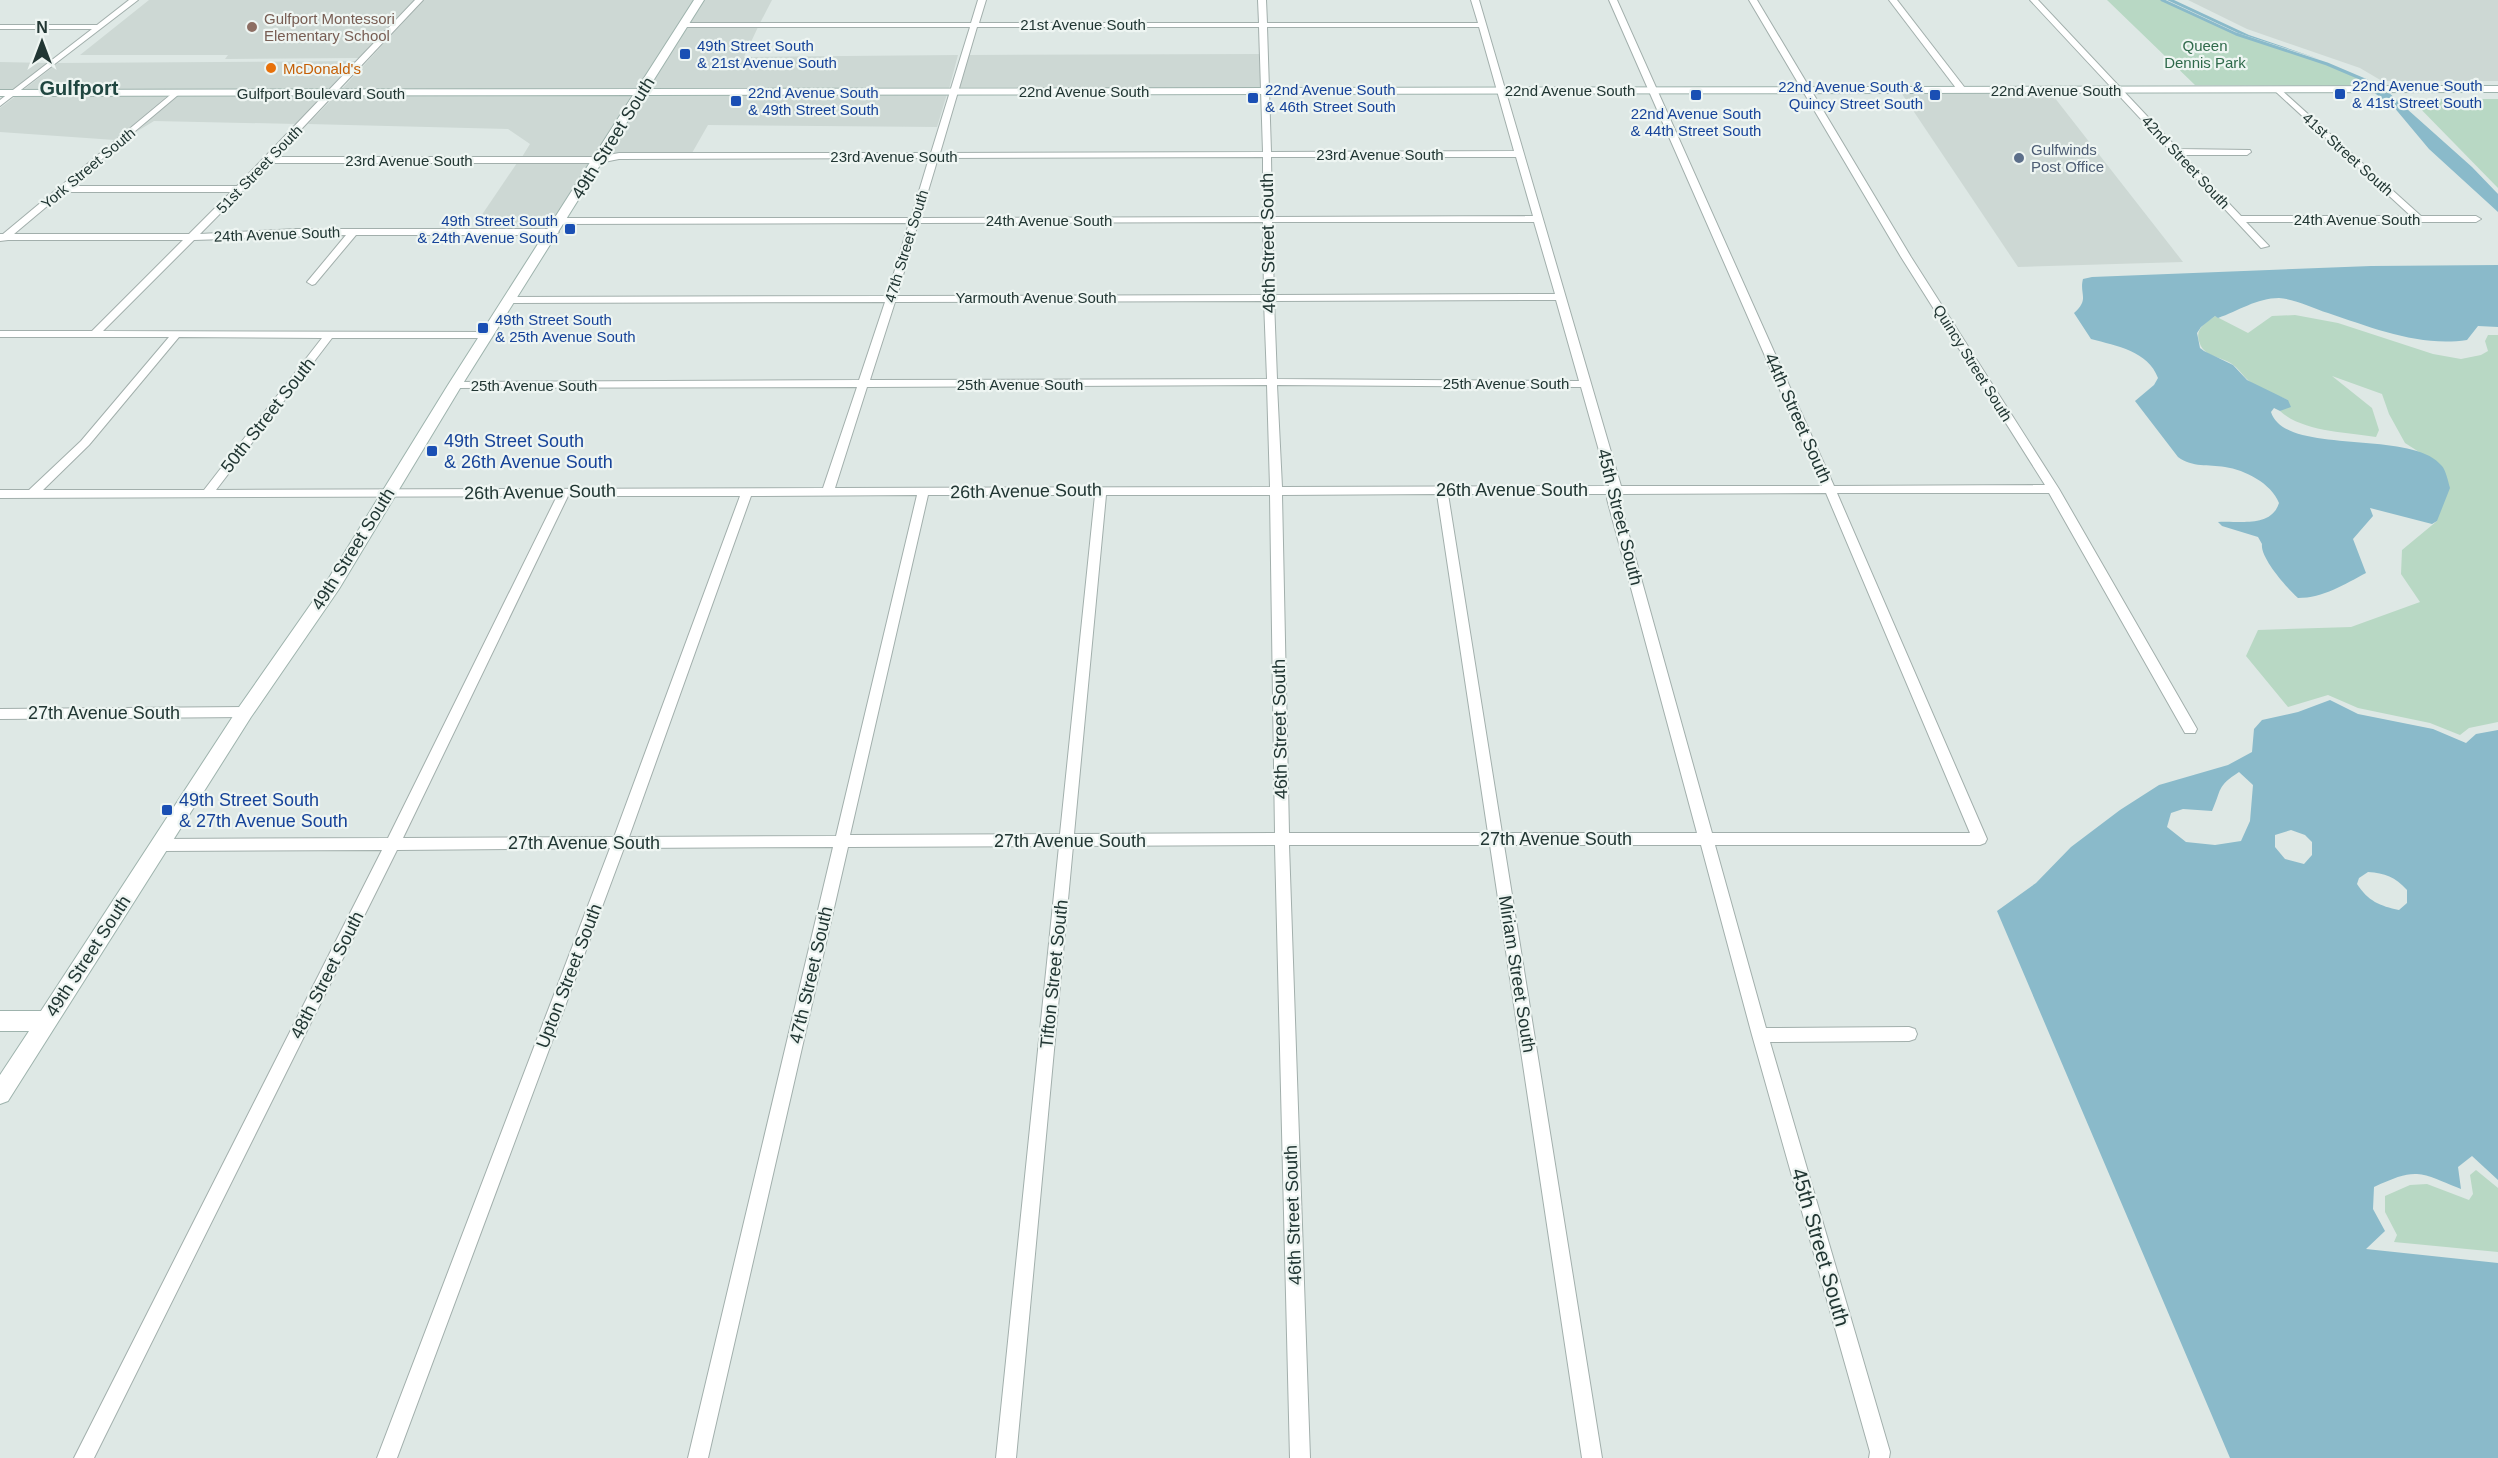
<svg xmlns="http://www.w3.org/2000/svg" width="2498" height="1458" viewBox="0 0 2498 1458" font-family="Arial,sans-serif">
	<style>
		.built { fill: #cdd8d4 }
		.green { fill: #b8d8c4 }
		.water { fill: #8abaca; fill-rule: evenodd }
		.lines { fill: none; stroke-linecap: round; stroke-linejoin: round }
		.stream { stroke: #8abaca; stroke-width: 3 }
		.street-casing { stroke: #a2afac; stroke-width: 2 }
		.secondary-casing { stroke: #9eb3ad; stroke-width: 2 }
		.street { fill: #fff; fill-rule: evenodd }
		.secondary { fill: #fff; fill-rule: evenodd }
		.education-dot { fill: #8d6e63; stroke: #eef5f2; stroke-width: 2 }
		.transit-dot { fill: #1a4fb4; stroke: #eef5f2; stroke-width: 2 }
		.food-dot { fill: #e8710a; stroke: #eef5f2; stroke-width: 2 }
		.service-dot { fill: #5c6f8a; stroke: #eef5f2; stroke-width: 2 }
		.labels { text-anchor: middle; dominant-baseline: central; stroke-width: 4.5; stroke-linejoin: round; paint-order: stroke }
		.far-education-label { font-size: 15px; fill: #785e54; stroke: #eef5f2; text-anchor: start }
		.far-street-label { font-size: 15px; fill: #213633; stroke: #eef5f2 }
		.far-transit-label { font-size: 15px; fill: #164399; stroke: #eef5f2; text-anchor: start }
		.far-park-label { font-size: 15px; fill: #2f6a4b; stroke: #eef5f2 }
		.far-food-label { font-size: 15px; fill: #c56008; stroke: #eef5f2; text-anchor: start }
		.far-service-label { font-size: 15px; fill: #4e5e75; stroke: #eef5f2; text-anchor: start }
		.street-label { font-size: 18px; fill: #213633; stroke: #eef5f2 }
		.transit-label { font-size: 18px; fill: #164399; stroke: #eef5f2; text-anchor: start }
		.far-district-label { font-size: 20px; font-weight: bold; fill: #1f4640; stroke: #eef5f2 }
		.near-street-label { font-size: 21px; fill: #213633; stroke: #eef5f2 }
	</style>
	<rect width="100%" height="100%" fill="#dee8e5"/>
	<g class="built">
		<path d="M149,0H414L359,58L225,59L228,55H80Z"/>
		<path d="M424,0H695L637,89L340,91Z"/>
		<path d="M704,0H772L760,23H690Z"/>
		<path d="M2188,0H2498V81H2382L2360,68L2247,29Z"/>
		<path d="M687,27H758L744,57L958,55L949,89H648Z"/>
		<path d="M1259,54L1261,88L959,89L969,55Z"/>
		<path d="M357,61L330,91H22L58,63Z"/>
		<path d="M0,62L48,63L12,91H0Z"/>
		<path d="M2051,93L2183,262L2018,267L1902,94Z"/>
		<path d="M634,94L595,157H522L530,144L508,129L308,124L335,96Z"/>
		<path d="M645,94H947L937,127L708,125L692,153L607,155Z"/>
		<path d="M16,96H167L115,140L0,132V108Z"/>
		<path d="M177,96H324L297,124L154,121L136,132Z"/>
		<path d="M517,163H591L551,228L475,225Z"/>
	</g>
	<g class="green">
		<path d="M2107,0H2162L2236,34L2327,64L2351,73L2372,85H2195Z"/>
		<path d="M2411,99H2498V188Z"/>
		<path d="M2295,315L2338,323L2433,354L2461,359L2481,355L2488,351L2485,341L2488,335H2498V722L2469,728L2460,735L2430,723L2358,708L2328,695L2288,707L2246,656L2258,630L2351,627L2420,602L2401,574L2402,550L2437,521L2441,466L2405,443L2389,414L2382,394L2332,376L2372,408L2379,430L2376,437C2346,432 2303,432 2280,411L2285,408L2288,400C2275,394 2260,390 2249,381C2243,376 2239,369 2232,364C2220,356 2203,357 2199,341C2195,328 2206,323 2215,316L2248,333L2272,316Z"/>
		<path d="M2476,1170L2498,1188V1252L2394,1242L2397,1235L2385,1212V1196L2410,1185L2427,1184L2469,1200L2473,1194L2470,1175Z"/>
	</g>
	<g class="water">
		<path d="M2167,0H2174L2249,35L2319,59L2238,33Z"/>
		<path d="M2373,92H2388L2472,167L2498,194V212L2429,149L2393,106Z"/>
		<path d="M2498,265V327L2478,326L2467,340C2419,347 2373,328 2328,313C2313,308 2295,299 2279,298C2257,298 2238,311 2218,318L2215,316L2201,327L2197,333L2200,348L2204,351L2233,365L2247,380L2288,400L2291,407L2280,411L2274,408L2271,412C2285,457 2412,428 2442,466C2446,471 2448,481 2450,488L2437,521L2432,524L2370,508L2373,516L2353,539L2366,573C2345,584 2323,598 2298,598C2287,588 2260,558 2262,544L2258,537L2222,526L2218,522C2236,520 2271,529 2279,503C2271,483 2245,470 2225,467C2208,464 2193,468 2178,457L2135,401L2154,385L2158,378C2148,351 2117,346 2091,339L2074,313C2090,299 2079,294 2083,279L2092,277L2371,266Z"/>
		<path d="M2330,700L2358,714L2433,729L2466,743L2476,734L2498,730V1180L2472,1156L2458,1167L2461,1189C2419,1172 2417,1167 2374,1187L2373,1209L2385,1231L2366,1249L2498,1263V1458H2230L1997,911L2036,883L2071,847L2120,810L2159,785L2228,765L2252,752L2254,729L2262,720L2298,712ZM2239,772L2253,785L2250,821L2241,841L2215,845L2186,842L2167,827L2171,813L2183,809L2212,811C2222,789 2216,787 2239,772ZM2291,830L2305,835L2312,842V855L2304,864L2285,859L2275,847V835ZM2368,872C2385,873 2395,877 2407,890V903L2399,910C2380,906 2368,901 2357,884L2359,878Z"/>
	</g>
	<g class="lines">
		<path class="stream" d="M2162,0L2236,34L2327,64L2367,81"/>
		<defs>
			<g id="street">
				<path d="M129,0H138L0,106V100L92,29H0V25H97Z"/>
				<path d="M415,0H423L275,157H599L619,153H931L970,27H680L679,25L683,23H971L978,0H986L979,23H1259L1258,0H1266L1267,23H1478L1471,0H1479L1621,486H1822L1609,0H1617L1834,486L2045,485L1901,257L1749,0H1757L1911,257L2059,489L2197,729L2195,733H2185L2049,493H1837L1987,839L1985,843L1980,845H1715L1766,1028L1909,1027L1915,1029L1917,1034L1915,1039L1909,1041L1770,1042L1890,1452L1889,1458H1869L1870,1452L1752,1035L1701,845H1504L1602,1458H1582L1490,845H1289L1310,1458H1290L1275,845L1073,846L1016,1458H996L1059,846L848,847L708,1458H688L833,847L624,848L397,1458H377L610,848L397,850L94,1458H74L382,850L161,851L156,849L154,845L156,841L161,839L388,838L557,496L0,498V490H29L81,441L169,337H0V331H92L183,240H8L0,241V234H3L175,91H178V95L70,186H237ZM977,27H1259L1263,152L940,153ZM1267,27H1479L1514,151L1271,152ZM1263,157V217L920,218L938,158ZM1271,157H1516L1533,216L1272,217ZM929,158L911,218H561L556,221L561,224L909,223L887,296L511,297L506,300L511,303L885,302L859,380L455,382L450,385L455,388L857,387L823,488L216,490L332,338H488L493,335L488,332L103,331L194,240L346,235L307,282L312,285L315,284L356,235H554L559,232L554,229H296L200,234L270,163H599L619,159ZM64,192H231L189,234H14ZM1263,222L1264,295L897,296L918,223ZM1272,222H1534L1555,294L1274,295ZM1556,300L1579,381L1277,379L1274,301ZM1264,301L1267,379L870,380L895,302ZM179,337L322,338L204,490H43L89,445ZM1267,385L1270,487L835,488L867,387ZM1277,385L1581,387L1609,486L1282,487ZM1826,493L1970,833H1712L1619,499L1621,494ZM1437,494L1488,833H1289L1282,495ZM1448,494H1609L1607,499L1697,833H1502ZM917,495L836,836L629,837L751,496ZM928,495H1095L1060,834L850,835ZM1106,495H1270L1275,833L1074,834ZM568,496H740L614,837L403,838Z"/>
				<path d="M1889,0H1897L1965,88V92H1959Z"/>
				<path d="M2030,0H2038L2178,149L2250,150L2251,152L2247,155H2183L2241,216H2411L2275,91L2274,89L2278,87L2421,216H2476L2481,219L2476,222H2246L2269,246L2261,248Z"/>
				<path d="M245,707L252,712L245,717L0,719V709Z"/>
			</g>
			<path id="secondary" d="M694,0H704L648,89L2498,86V92L644,95L462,385L339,589L251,717L8,1101L0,1104V1075L29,1031H0V1011H41L239,707L327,581L448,385L633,95L0,96V90L637,89Z"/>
		</defs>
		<use href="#street" class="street-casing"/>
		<use href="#secondary" class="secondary-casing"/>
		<use href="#street" class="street"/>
		<use href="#secondary" class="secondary"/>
	</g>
	<circle class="education-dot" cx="252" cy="27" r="6"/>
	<g class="transit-dot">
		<rect x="679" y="48" width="12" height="12" rx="3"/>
		<rect x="2334" y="88" width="12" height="12" rx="3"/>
		<rect x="1690" y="89" width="12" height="12" rx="3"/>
		<rect x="1929" y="89" width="12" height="12" rx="3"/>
		<rect x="1247" y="92" width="12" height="12" rx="3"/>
		<rect x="730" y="95" width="12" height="12" rx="3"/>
		<rect x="564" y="223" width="12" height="12" rx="3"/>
		<rect x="477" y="322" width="12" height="12" rx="3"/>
		<rect x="426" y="445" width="12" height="12" rx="3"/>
		<rect x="161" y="804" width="12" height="12" rx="3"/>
	</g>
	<circle class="food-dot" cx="271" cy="68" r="6"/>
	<circle class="service-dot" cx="2019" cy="158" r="6"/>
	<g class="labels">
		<g class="far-education-label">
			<text x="264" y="18">Gulfport Montessori<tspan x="264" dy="17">Elementary School</tspan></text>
		</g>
		<g class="far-street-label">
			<text x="1083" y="24">21st Avenue South</text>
			<text x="1570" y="90">22nd Avenue South</text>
			<text x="2056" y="90">22nd Avenue South</text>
			<text x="1084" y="91">22nd Avenue South</text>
			<text x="321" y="93">Gulfport Boulevard South</text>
			<text x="1380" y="154">23rd Avenue South</text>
			<text transform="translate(2348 154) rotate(42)">41st Street South</text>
			<text x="894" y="156">23rd Avenue South</text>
			<text x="409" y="160">23rd Avenue South</text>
			<text transform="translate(2186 162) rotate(47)">42nd Street South</text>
			<text transform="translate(88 168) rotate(-40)">York Street South</text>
			<text transform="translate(259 169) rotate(-46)">51st Street South</text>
			<text x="2357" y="219">24th Avenue South</text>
			<text x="1049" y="220">24th Avenue South</text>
			<text transform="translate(277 234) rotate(-2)">24th Avenue South</text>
			<text transform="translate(906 246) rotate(-73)">47th Street South</text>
			<text x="1036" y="297">Yarmouth Avenue South</text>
			<text transform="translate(1973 363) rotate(58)">Quincy Street South</text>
			<text x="1506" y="383">25th Avenue South</text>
			<text x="1020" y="384">25th Avenue South</text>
			<text x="534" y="385">25th Avenue South</text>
		</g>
		<g class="far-transit-label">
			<text x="697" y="45">49th Street South<tspan x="697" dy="17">&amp; 21st Avenue South</tspan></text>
			<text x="2352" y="85">22nd Avenue South<tspan x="2352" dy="17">&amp; 41st Street South</tspan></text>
			<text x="1923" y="86" text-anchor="end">22nd Avenue South &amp;<tspan x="1923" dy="17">Quincy Street South</tspan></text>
			<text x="1265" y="89">22nd Avenue South<tspan x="1265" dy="17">&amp; 46th Street South</tspan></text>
			<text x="748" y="92">22nd Avenue South<tspan x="748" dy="17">&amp; 49th Street South</tspan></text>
			<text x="1696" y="113" text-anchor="middle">22nd Avenue South<tspan x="1696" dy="17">&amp; 44th Street South</tspan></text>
			<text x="558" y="220" text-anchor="end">49th Street South<tspan x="558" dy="17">&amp; 24th Avenue South</tspan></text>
			<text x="495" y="319">49th Street South<tspan x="495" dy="17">&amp; 25th Avenue South</tspan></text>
		</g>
		<g class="far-park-label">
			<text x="2205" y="45">Queen<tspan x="2205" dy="17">Dennis Park</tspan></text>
		</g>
		<g class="far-food-label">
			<text x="283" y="68">McDonald's</text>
		</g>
		<g class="far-service-label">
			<text x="2031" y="149">Gulfwinds<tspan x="2031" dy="17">Post Office</tspan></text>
		</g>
		<g class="street-label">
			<text transform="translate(613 138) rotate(-58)">49th Street South</text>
			<text transform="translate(1268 243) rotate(-91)">46th Street South</text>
			<text transform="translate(268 415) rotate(-52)">50th Street South</text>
			<text transform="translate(1798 418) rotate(66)">44th Street South</text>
			<text x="1512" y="490">26th Avenue South</text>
			<text transform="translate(1026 491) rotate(-1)">26th Avenue South</text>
			<text transform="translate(540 492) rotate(-1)">26th Avenue South</text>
			<text transform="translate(1620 517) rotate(76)">45th Street South</text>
			<text transform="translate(353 549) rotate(-58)">49th Street South</text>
			<text x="104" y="713">27th Avenue South</text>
			<text transform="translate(1280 729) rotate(-91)">46th Street South</text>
			<text x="1556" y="839">27th Avenue South</text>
			<text x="1070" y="841">27th Avenue South</text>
			<text x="584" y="843">27th Avenue South</text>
			<text transform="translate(88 956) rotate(-57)">49th Street South</text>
			<text transform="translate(1054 974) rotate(-84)">Tifton Street South</text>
			<text transform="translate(1517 974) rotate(81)">Miriam Street South</text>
			<text transform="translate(327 975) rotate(-63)">48th Street South</text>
			<text transform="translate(811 975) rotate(-77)">47th Street South</text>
			<text transform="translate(569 976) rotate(-69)">Upton Street South</text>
			<text transform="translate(1293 1215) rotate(-92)">46th Street South</text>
		</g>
		<g class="transit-label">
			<text x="444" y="441">49th Street South<tspan x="444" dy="21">&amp; 26th Avenue South</tspan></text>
			<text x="179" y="800">49th Street South<tspan x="179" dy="21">&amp; 27th Avenue South</tspan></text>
		</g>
		<g class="far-district-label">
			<text x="79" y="88">Gulfport</text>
		</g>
		<g class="near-street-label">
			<text transform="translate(1821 1247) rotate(74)">45th Street South</text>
		</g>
	</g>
	<g transform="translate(42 42)" stroke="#eef5f2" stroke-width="4.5" paint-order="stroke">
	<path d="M0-4.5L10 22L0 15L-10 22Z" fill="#213633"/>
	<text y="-9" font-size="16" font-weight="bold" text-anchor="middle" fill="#213633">N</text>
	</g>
</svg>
